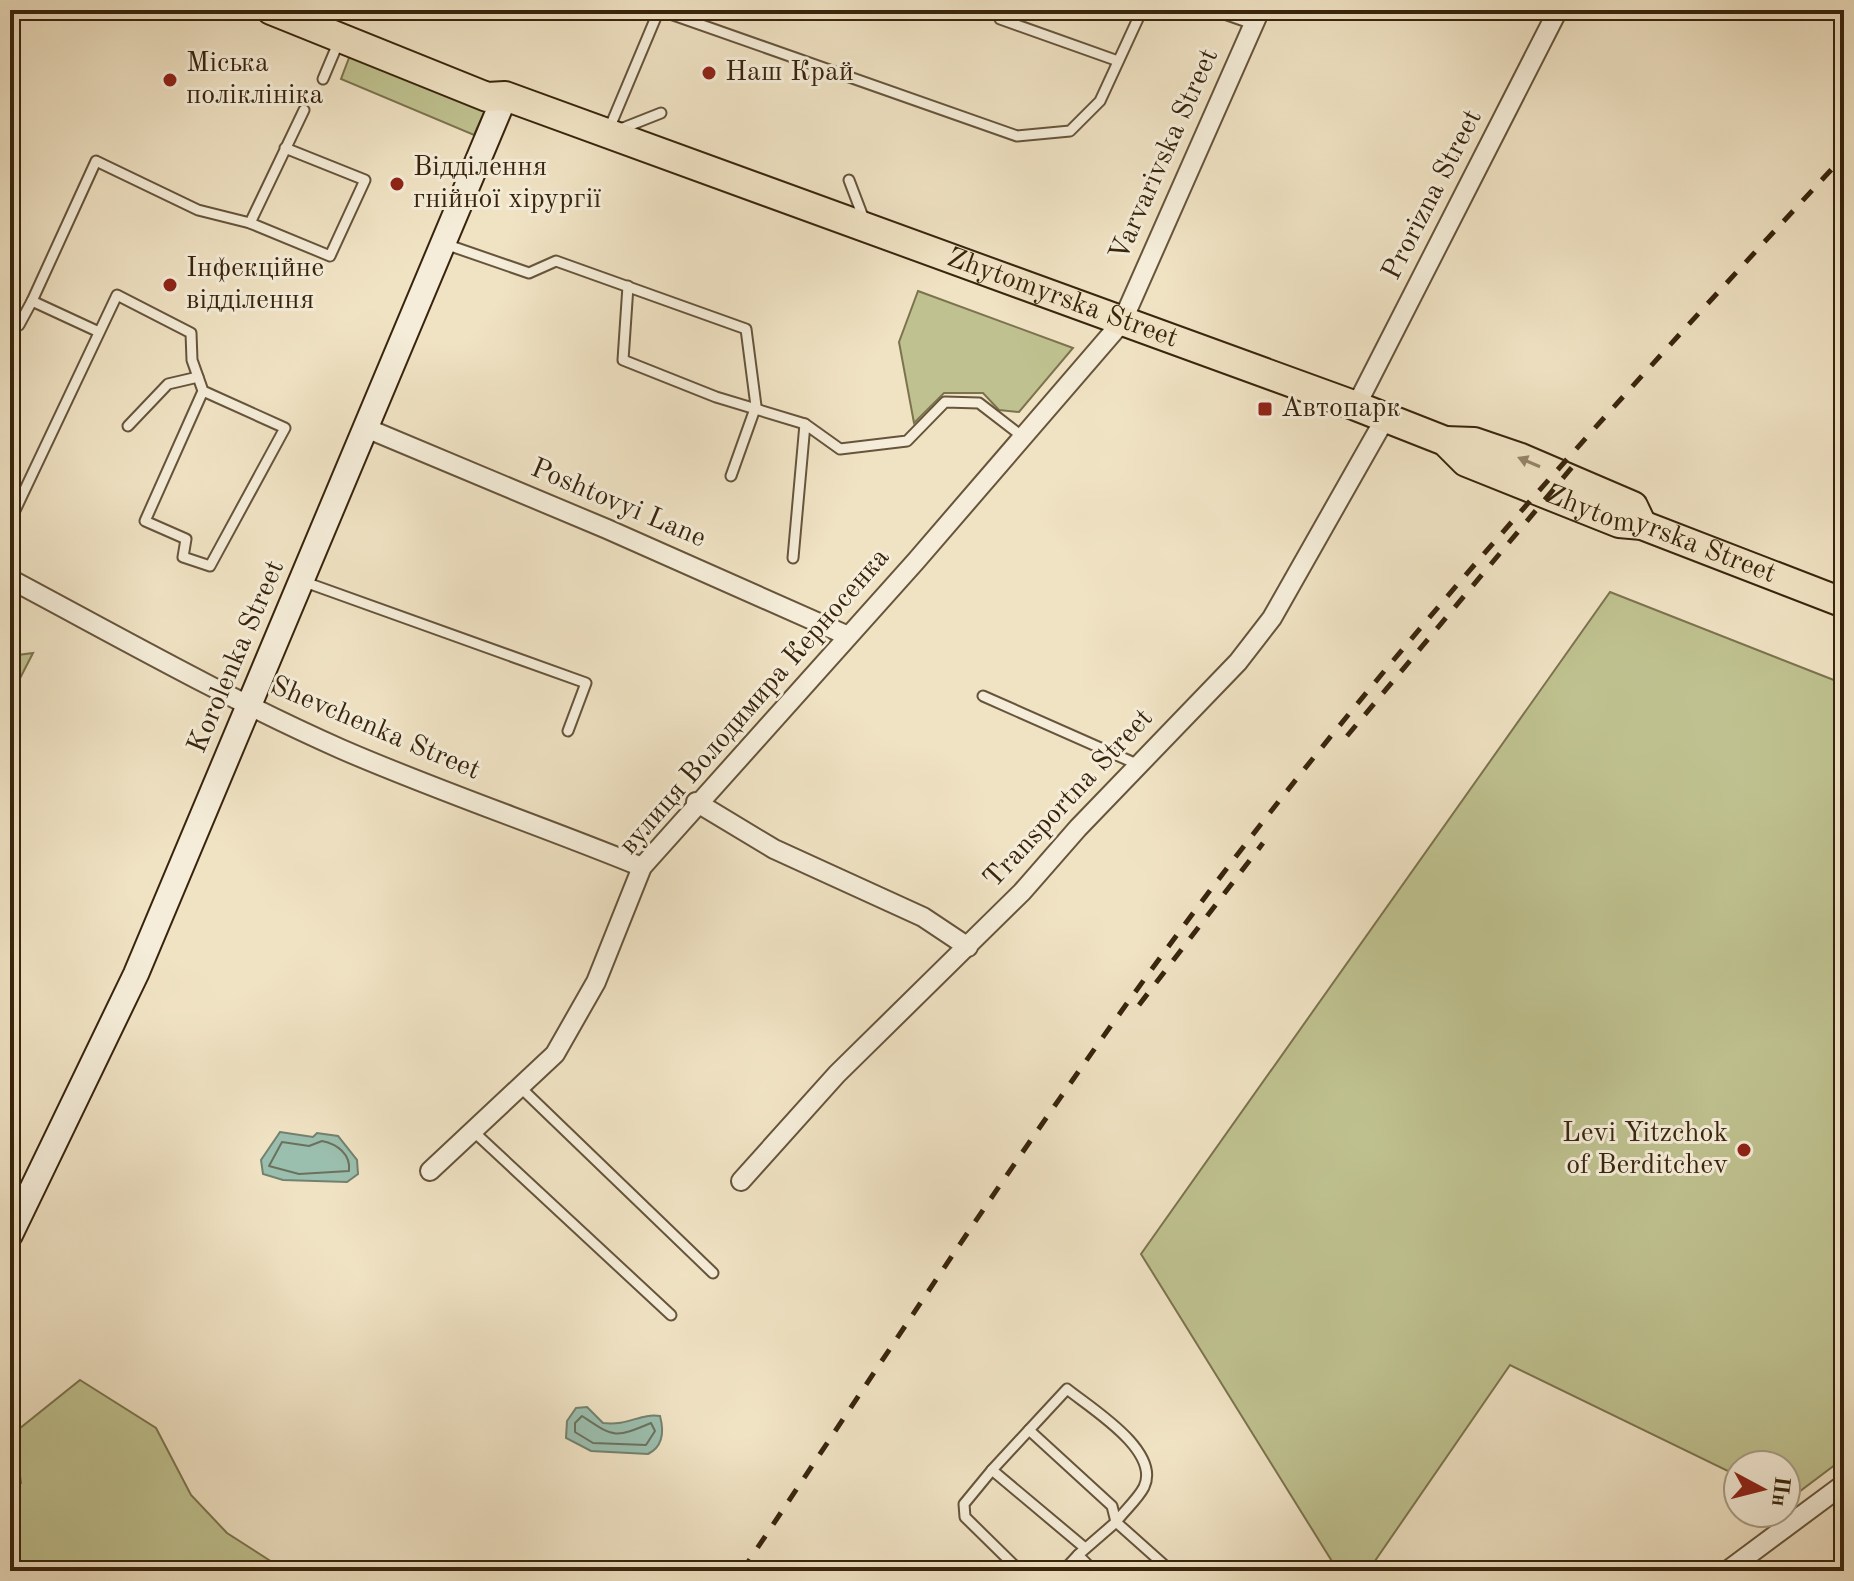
<svg xmlns="http://www.w3.org/2000/svg" width="1854" height="1581" viewBox="0 0 1854 1581" font-family="'Old Standard TT',serif">
	<style>
		.green { fill: #bfc290; stroke: #7c734e; stroke-width: 2 }
		.water { fill: #9bbfaf; stroke: #73816e; stroke-width: 2 }
		.lines { fill: none; stroke-linecap: round; stroke-linejoin: round }
		.shore { stroke: #6a725e; stroke-width: 2 }
		.service-casing { stroke: #66543b; stroke-width: 13 }
		.minor-casing { stroke: #66543b; stroke-width: 22 }
		.secondary-casing { stroke: #38240d; stroke-width: 28 }
		.primary-casing { stroke: #38240d; stroke-width: 32 }
		.service { stroke: #f5edd9; stroke-width: 9 }
		.minor { stroke: #f5edd9; stroke-width: 18 }
		.secondary { stroke: #f5edd9; stroke-width: 24 }
		.primary { stroke: #f0e3c4; stroke-width: 28 }
		.rail { stroke: #38240d; stroke-width: 5; stroke-dasharray: 14 14; stroke-linecap: butt }
		.oneway { fill: #948468 }
		.poi-dot { fill: #8f2418; stroke: #f5edd9; stroke-width: 3 }
		.labels { text-anchor: middle; dominant-baseline: central; stroke-width: 6; stroke-linejoin: round; paint-order: stroke }
		.poi-label { font-size: 28px; fill: #38240d; stroke: #f5edd9; text-anchor: start }
		.street-label { font-size: 28px; fill: #38240d; stroke: #f5edd9 }
	</style>
	<rect width="100%" height="100%" fill="#f0e3c4"/>
	<filter id="stains"><feTurbulence type="fractalNoise" baseFrequency=".0025" numOctaves="4"/><feColorMatrix values="0 0 0 0 .2 0 0 0 0 .09 0 0 0 0 .02 0 0 0 .5 -.17"/></filter>
	<radialGradient id="worn" r=".72"><stop offset=".6" stop-color="#630" stop-opacity="0"/><stop offset="1" stop-color="#630" stop-opacity=".3"/></radialGradient>
	<g class="green">
		<path d="M352,50L487,106L474,135L341,79Z"/>
		<path d="M918,291L1073,348L1019,412L999,410L983,393H944L914,423L899,342Z"/>
		<path d="M1610,592L1844,684V1458L1787,1501L1786,1465H1738V1476L1510,1365L1368,1571H1338L1141,1254Z"/>
		<path d="M33,653L14,690L13,707L10,708V656Z"/>
		<path d="M80,1380L156,1428L191,1495L227,1533L286,1571H10V1486L21,1483L14,1433Z"/>
	</g>
	<g class="water">
		<path d="M280,1132L313,1137L317,1133L338,1136L357,1160L358,1174L347,1182L283,1180L263,1174L261,1160Z"/>
		<path d="M587,1407L603,1423C629,1426 640,1413 660,1416C664,1431 664,1446 648,1454L591,1451L566,1438L567,1421L576,1408Z"/>
	</g>
	<g class="lines">
		<g class="shore">
			<path d="M322,1141C337,1144 351,1154 349,1171L299,1174L269,1166L282,1142L309,1146Z"/>
			<path d="M582,1416C614,1437 613,1439 651,1423L655,1431L646,1445L593,1443L575,1432V1423Z"/>
		</g>
		<defs>
			<g id="service">
				<path d="M659,10L1017,136L1070,131L1100,101L1142,10"/>
				<path d="M1213,10L1253,24"/>
				<path d="M1000,19L1118,61"/>
				<path d="M323,79L339,41"/>
				<path d="M609,129L659,10"/>
				<path d="M618,130L661,113"/>
				<path d="M285,148L365,180L330,256L250,223L304,110"/>
				<path d="M849,180L865,222"/>
				<path d="M445,244L529,273L556,261L746,329L756,406L731,476"/>
				<path d="M628,286L623,360L716,397L805,424"/>
				<path d="M32,301L96,161L198,210L250,223"/>
				<path d="M10,321L19,325L32,301L99,332"/>
				<path d="M128,426L168,384L198,377"/>
				<path d="M10,521L117,295L191,333L192,360L203,391L285,428L210,566L183,557L186,539L145,521L203,391"/>
				<path d="M793,558L805,424L840,449L907,441L945,402L979,403L1023,437"/>
				<path d="M302,581L586,683L568,731"/>
				<path d="M983,696L1139,765"/>
				<path d="M520,1087L713,1273"/>
				<path d="M473,1131L671,1315"/>
				<path d="M1029,1430L1067,1389C1092,1409 1161,1451 1144,1487C1138,1499 1124,1511 1116,1522"/>
				<path d="M992,1470L964,1504L965,1517L1020,1571"/>
				<path d="M1085,1548L992,1470L1029,1430L1112,1506L1116,1522"/>
				<path d="M1063,1571L1078,1555"/>
				<path d="M1094,1571L1078,1555L1116,1522L1171,1571"/>
			</g>
			<g id="minor">
				<path d="M1356,406L1558,10"/>
				<path d="M366,428L607,529L846,635"/>
				<path d="M10,579C119,637 228,699 341,749C440,792 542,826 642,867"/>
				<path d="M696,802L774,849L923,917L968,947"/>
				<path d="M430,1171L555,1054L596,982L642,867L916,561L1122,322L1260,10"/>
				<path d="M741,1181L837,1074L1022,892L1078,828L1238,662L1272,618L1386,417"/>
				<path d="M1727,1571L1844,1484"/>
			</g>
			<path id="secondary" d="M10,1235L136,974L505,96"/>
			<g id="primary">
				<path id="s1" d="M271,10L487,97L505,96L1356,406L1445,441L1466,462L1619,523L1642,525L1844,603"/>
				<path d="M1445,441L1474,442L1521,458L1633,506L1642,525"/>
			</g>
		</defs>
		<use href="#service" class="service-casing"/>
		<use href="#minor" class="minor-casing"/>
		<use href="#secondary" class="secondary-casing"/>
		<use href="#primary" class="primary-casing"/>
		<use href="#service" class="service"/>
		<use href="#minor" class="minor"/>
		<use href="#secondary" class="secondary"/>
		<use href="#primary" class="primary"/>
		<g class="rail">
			<path d="M1347,736L1573,466"/>
			<path d="M1139,1005L1263,843"/>
			<path d="M742,1571C898,1338 1049,1103 1218,880C1413,623 1626,391 1844,156"/>
		</g>
	</g>
	<defs><path id="oneway-solid" d="M-6-.8H1V-3.2L6.5 0L1 3.2V.8H-6Z" transform="scale(2)"/></defs>
	<use class="oneway" href="#oneway-solid" transform="translate(1529 462) rotate(-157)"/>
	<g class="poi-dot">
		<circle cx="709" cy="73" r="8"/>
		<circle cx="170" cy="80" r="8"/>
		<circle cx="397" cy="184" r="8"/>
		<circle cx="170" cy="285" r="8"/>
		<rect x="1257" y="401" width="16" height="16" rx="4"/>
		<circle cx="1744" cy="1150" r="8"/>
	</g>
	<g class="labels">
		<g class="poi-label">
			<text x="186" y="64">Міська<tspan x="186" dy="32">поліклініка</tspan></text>
			<text x="725" y="73">Наш Край</text>
			<text x="413" y="168">Відділення<tspan x="413" dy="32">гнійної хірургії</tspan></text>
			<text x="186" y="269">Інфекційне<tspan x="186" dy="32">відділення</tspan></text>
			<text x="1281" y="409">Автопарк</text>
			<text x="1728" y="1134" text-anchor="end">Levi Yitzchok<tspan x="1728" dy="32">of Berditchev</tspan></text>
		</g>
		<g class="street-label">
			<text transform="translate(1165 155) rotate(-66)">Varvarivska Street</text>
			<text transform="translate(1433 195) rotate(-63)">Prorizna Street</text>
			<text stroke="none"><textPath href="#s1" startOffset="844">Zhytomyrska Street</textPath></text>
			<text transform="translate(618 504) rotate(23)">Poshtovyi Lane</text>
			<text stroke="none"><textPath href="#s1" startOffset="1490">Zhytomyrska Street</textPath></text>
			<text transform="translate(237 657) rotate(-67)">Korolenka Street</text>
			<text transform="translate(755 702) rotate(-49)">вулиця Володимира Керносенка</text>
			<text transform="translate(375 729) rotate(23)">Shevchenka Street</text>
			<text transform="translate(1069 799) rotate(-47)">Transportna Street</text>
		</g>
	</g>
	<rect width="1854" height="1581" fill="none" stroke="#f0e3c4" stroke-width="40"/>
	<rect x="12" y="12" width="1830" height="1557" fill="none" stroke="#38240d" stroke-width="4"/>
	<rect x="20" y="20" width="1814" height="1541" fill="none" stroke="#38240d" stroke-width="2"/>
	<g transform="translate(1762 1489) rotate(97)"><circle r="38" fill="#f5edd9" stroke="#a99d87" stroke-width="2"/>
	<path d="M0-6L14 30L0 20L-14 30Z" fill="#8f2418"/>
	<text y="-12" font-size="22" font-weight="bold" text-anchor="middle" fill="#38240d">Пн</text>
	</g>
	<rect width="100%" height="100%" filter="url(#stains)"/>
	<rect width="100%" height="100%" fill="url(#worn)"/>
</svg>
